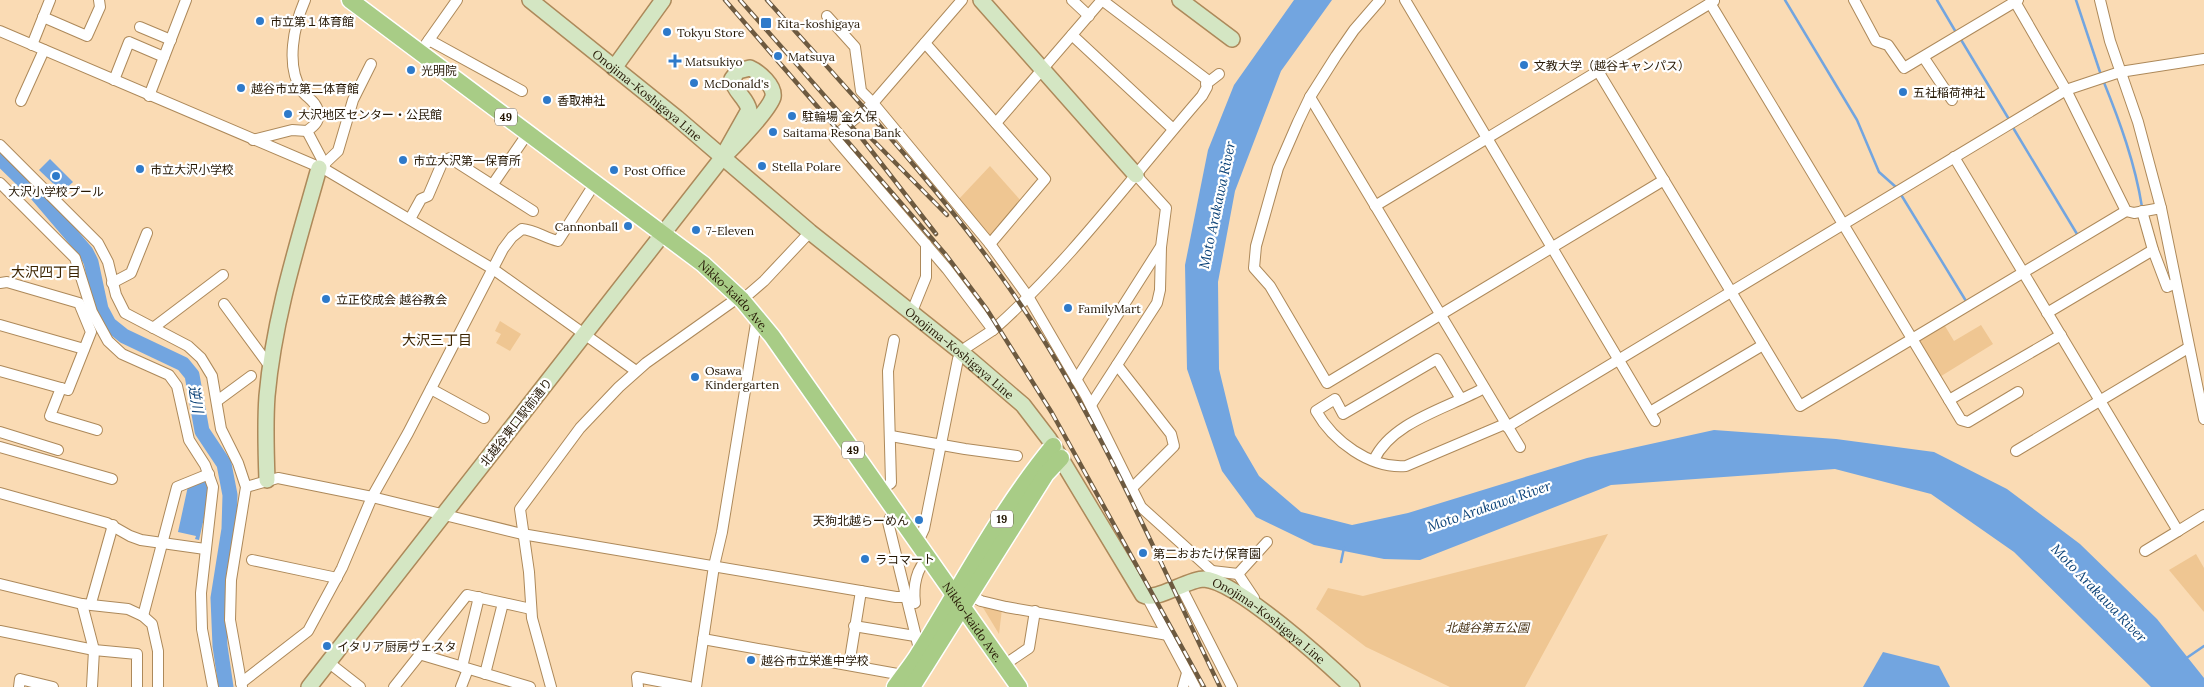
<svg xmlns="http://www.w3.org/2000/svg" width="2204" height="687" viewBox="0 0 2204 687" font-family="Lora,'Noto Sans JP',serif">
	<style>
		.green { fill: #efc692 }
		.water { fill: #72a5e0 }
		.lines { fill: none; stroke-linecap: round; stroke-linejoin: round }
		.stream { stroke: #72a5e0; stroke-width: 2.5 }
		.river { stroke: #72a5e0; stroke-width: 15 }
		.street-casing { stroke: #ad895a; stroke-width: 12 }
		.secondary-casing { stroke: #ad895a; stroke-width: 18 }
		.primary-casing { stroke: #fff; stroke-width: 19 }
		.street { stroke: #fff; stroke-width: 10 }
		.secondary { stroke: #d4e6c3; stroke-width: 15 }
		.primary { stroke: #a8cc86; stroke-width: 16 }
		.rail-casing { stroke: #6d5a40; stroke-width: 4.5 }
		.rail { stroke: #fff; stroke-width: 2.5; stroke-dasharray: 8; stroke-linecap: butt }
		.poi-dot { fill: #2e7aca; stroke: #fff; stroke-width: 2 }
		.labels { text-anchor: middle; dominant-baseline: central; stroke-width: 4.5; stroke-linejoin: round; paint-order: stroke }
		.shield { fill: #fff; stroke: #665d4f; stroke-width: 1 }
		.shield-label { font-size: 11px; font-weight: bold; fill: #251704 }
		.poi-label { font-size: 12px; fill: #251704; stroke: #fff; text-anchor: start }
		.street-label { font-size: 12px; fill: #251704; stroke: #fff }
		.park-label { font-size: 12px; font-style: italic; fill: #493417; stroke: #fff }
		.water-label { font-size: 14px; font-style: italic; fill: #0b4278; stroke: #fff }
		.neighbourhood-label { font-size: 14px; fill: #3c2400; stroke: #fff }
	</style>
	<rect width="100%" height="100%" fill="#fadbb4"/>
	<g class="green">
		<path d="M990,166L1021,201L991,236L959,199Z"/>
		<path d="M500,321L521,334L510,351L496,343L501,334L495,331Z"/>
		<path d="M1942,321L1954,341L1981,325L1993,344L1938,378L1914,339Z"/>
		<path d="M1608,534L1525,687H1450L1366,647L1316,609L1328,588L1363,596Z"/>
		<path d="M2196,554L2204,568V612L2169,570Z"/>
		<path d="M982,606L1002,609L999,634Z"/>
	</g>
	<g class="water">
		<path d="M1294,0H1332L1281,71L1235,191L1218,282L1219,369L1235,435L1259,476L1301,512L1352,525L1408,513L1587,458L1714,430L1836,439L1934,452L2007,489L2080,544L2157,619L2204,678V687H2151L2014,552L1931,494L1835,469L1611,485L1420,560L1384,559L1314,545L1256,517L1222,471L1187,369L1185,265L1208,150L1234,85Z"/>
		<path d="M50,159L73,182L62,192L39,170Z"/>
		<path d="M206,479L210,491L199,540L195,539L196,536L178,532L188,486Z"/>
		<path d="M1883,652L1939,666L1950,687H1863Z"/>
	</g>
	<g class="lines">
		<g class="stream">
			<path d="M1785,0L1857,120L1879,172L1897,188"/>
			<path d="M1937,0L1957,34"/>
			<path d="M2076,0L2101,75"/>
			<path d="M1960,38L2010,121"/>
			<path d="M2103,80C2120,122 2135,163 2142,207"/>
			<path d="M2012,126L2077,234"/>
			<path d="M1900,193L1966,301"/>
			<path d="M1341,562L1344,548"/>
			<path d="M2185,659L2204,646"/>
		</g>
		<path class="river" d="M0,158L34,191L86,252L91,262L101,309L109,324L124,336L183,364L192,375L202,431L224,464L230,495L229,529L218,598L220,646L226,687"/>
		<defs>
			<g id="street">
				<path d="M305,0C294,25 285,66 302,91C307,98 317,102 318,112C320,121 314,126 307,131L325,165"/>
				<path d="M1072,0L1089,16"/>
				<path d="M1380,0L1354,30L1336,56L1310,97L1298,122L1278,168L1256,246L1254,268L1270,286L1327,383L1664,180"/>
				<path d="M1405,0L1655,421"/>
				<path d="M1854,0L1876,41L1888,45L1904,68L2018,0"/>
				<path d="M2014,0L2066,90L2126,211L2134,213L2161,208"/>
				<path d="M2100,0L2110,41L2138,122L2161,208L2204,419"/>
				<path d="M1710,3L1961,420L1968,422L2018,392"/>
				<path d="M827,16L855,47L861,91L873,103L990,244L1029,298L1086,396L1141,507L1212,571L1215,581"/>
				<path d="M43,17L87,36L100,7L99,0"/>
				<path d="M140,27L171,40"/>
				<path d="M0,31L326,170L493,269L636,371"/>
				<path d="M1072,35L1173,129"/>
				<path d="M429,40L522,91"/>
				<path d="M925,43L1045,179L990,244"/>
				<path d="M426,44L457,0"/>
				<path d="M32,45L50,0"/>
				<path d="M1924,58L1952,100"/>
				<path d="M1598,71L1800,406L2126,211"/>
				<path d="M114,80L129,42L164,57"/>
				<path d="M1206,84L1219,74"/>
				<path d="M149,96L186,0"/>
				<path d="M1310,97L1520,447"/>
				<path d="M21,101L44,50"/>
				<path d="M996,123L1102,0"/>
				<path d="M253,140L292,130L307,131"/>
				<path d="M0,145L98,243L108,262L116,295L125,313L188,346L201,358L212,376L221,429L238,463L246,487L231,580L230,620L242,687"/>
				<path d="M1954,157L2178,531L2204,515"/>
				<path d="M320,168L338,151L353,100L371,64"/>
				<path d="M0,183L75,258L92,312L108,341L122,354L169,375L177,386L189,440L205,465L213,487L201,593L202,629L213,687"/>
				<path d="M493,184L528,133"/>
				<path d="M1375,206L1714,1"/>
				<path d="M2142,211L2153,250"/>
				<path d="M410,219L421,199L428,196L443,161L450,158L533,211"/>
				<path d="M0,283L7,282L79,303L91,332L68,390L0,371"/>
				<path d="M112,283L131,273L147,233"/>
				<path d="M742,300L764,281L810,232"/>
				<path d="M224,304L271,368"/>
				<path d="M2047,313L2153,250L2167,287L2176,283"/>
				<path d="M911,314L926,277V244"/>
				<path d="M0,325L84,349"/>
				<path d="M153,328L223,275"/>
				<path d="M993,330C1071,261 1134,174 1202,96L1207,87L1206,79L1102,0"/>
				<path d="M1117,365L1171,434L1174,446L1132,488"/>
				<path d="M1076,380L1160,248"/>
				<path d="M61,388L50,416L97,430"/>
				<path d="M431,389L484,418"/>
				<path d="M1461,399L1437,359L1343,414L1335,399L1316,411C1333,441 1370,469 1406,466L1505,424"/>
				<path d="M1949,400L2061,335"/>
				<path d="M217,401L251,376"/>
				<path d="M1091,405L1157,303L1160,290L1161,247L1166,208L1136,175"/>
				<path d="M1650,412L1763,345"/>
				<path d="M1507,427L2066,90L2120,72L2204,59"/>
				<path d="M0,432L58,450"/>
				<path d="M891,436L965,449L1017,456"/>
				<path d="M0,447L112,479"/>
				<path d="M2016,451L2188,348"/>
				<path d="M1374,460C1392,421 1449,408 1484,388"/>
				<path d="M246,487L278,478L372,497L522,534L896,597H914"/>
				<path d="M881,490L891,483L888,371L894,340"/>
				<path d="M0,493L107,523L130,536L141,540L205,549"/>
				<path d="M894,510L888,522L920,653"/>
				<path d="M918,542L924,529L958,359L967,347L993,330L947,269L834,137L873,103L962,0"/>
				<path d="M2145,551L2178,531"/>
				<path d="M252,560L337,578"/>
				<path d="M1212,571L1238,574"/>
				<path d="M0,584L82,604L128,609L143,616L152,624L158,651V687"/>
				<path d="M1180,585L1232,687"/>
				<path d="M970,595L981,601L1006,607L1168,635"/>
				<path d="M1147,597L1195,687"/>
				<path d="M91,603L113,525"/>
				<path d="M915,603C913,587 916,567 929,558"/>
				<path d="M82,604L94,650L92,687"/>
				<path d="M1254,605V598L1238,574L1267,542"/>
				<path d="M143,616L177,487L209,474"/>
				<path d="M854,626L915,636"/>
				<path d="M0,631L94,650L137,654V687"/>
				<path d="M703,639L903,675"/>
				<path d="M419,654L530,687"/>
				<path d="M328,662L360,687"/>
				<path d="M849,665L861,591"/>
				<path d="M1004,665L1029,648L1035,611"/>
				<path d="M462,667L479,597"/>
				<path d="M485,674L503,603"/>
				<path d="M241,683L308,631L342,568L372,497L408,433L503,249L512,237L522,229C535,230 545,238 558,241L595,183"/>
				<path d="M19,687L20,679L53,687"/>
				<path d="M394,687L467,595L531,609"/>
				<path d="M461,687L468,669"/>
				<path d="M551,687L532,618L529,572L520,509L580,428L619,387L646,363L739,297"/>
				<path d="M638,687L637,677L689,687"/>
				<path d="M696,687L714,566L722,532L757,317"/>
				<path d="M1183,687L1187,673"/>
			</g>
			<g id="secondary">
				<path id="s1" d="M530,0L677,118L810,232L961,352L1023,405L1049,439L1143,595C1156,602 1187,579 1204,579C1237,581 1326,662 1352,687"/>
				<path d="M981,0L1136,175"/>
				<path d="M1180,0L1232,39"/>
				<path d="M614,68L663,0"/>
				<path d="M267,480C266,452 265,423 267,396C274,317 298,243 319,168"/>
				<path d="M309,687L722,158C733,148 769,110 773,97C775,86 759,72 750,68L738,71L732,79C734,92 747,98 749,110L722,158"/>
			</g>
			<g id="primary">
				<path id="s2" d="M350,0L703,264L742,300L772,336L1019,687"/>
				<path d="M895,687C903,675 912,665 919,653C962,584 1001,509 1053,446"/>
				<path d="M912,687L1046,474L1061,458"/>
			</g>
		</defs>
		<use href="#street" class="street-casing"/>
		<use href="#secondary" class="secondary-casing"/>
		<use href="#primary" class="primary-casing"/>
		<use href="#street" class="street"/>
		<use href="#secondary" class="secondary"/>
		<use href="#primary" class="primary"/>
		<defs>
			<g id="rail">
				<path d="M725,0L946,255L986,308L1052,413L1204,687"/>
				<path d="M740,0L860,136L936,234"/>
				<path d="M767,0C859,102 954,203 1029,317C1105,433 1160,563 1220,687"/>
				<path d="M865,132L947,215"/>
			</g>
		</defs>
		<use href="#rail" class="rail-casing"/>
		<use href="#rail" class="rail"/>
	</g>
	<g class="poi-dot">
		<circle cx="260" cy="21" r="5"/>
		<rect x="760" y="17" width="12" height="12" rx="2.5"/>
		<circle cx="667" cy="32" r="5"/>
		<circle cx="778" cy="56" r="5"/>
		<path d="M672.5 53.5h5v5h5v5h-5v5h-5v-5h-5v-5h5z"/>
		<circle cx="1524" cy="65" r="5"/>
		<circle cx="411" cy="70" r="5"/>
		<circle cx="694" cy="83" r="5"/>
		<circle cx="241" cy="88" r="5"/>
		<circle cx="1903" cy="92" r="5"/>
		<circle cx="547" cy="100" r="5"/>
		<circle cx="288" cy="114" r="5"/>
		<circle cx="792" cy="116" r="5"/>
		<circle cx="773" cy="132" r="5"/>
		<circle cx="403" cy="160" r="5"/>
		<circle cx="762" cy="166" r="5"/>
		<circle cx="140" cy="169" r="5"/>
		<circle cx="614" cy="170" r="5"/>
		<circle cx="56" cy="176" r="5"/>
		<circle cx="628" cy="226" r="5"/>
		<circle cx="696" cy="230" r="5"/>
		<circle cx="326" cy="299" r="5"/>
		<circle cx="1068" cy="308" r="5"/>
		<circle cx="695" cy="377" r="5"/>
		<circle cx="919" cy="520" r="5"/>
		<circle cx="1143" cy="553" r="5"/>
		<circle cx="865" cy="559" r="5"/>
		<circle cx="327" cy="646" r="5"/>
		<circle cx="751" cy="660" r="5"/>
	</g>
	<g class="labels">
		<g class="shield">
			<rect x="495" y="108.5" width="22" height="17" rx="4"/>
			<rect x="842" y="441.5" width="22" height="17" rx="4"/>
			<rect x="991" y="510.5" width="22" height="17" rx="4"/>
		</g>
		<g class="shield-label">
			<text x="506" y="117">49</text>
			<text x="853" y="450">49</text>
			<text x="1002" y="519">19</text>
		</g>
		<g class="poi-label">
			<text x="270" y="21">市立第１体育館</text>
			<text x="777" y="23">Kita-koshigaya</text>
			<text x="677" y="32">Tokyu Store</text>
			<text x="788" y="56">Matsuya</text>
			<text x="685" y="61">Matsukiyo</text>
			<text x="1534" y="65">文教大学（越谷キャンパス）</text>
			<text x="421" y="70">光明院</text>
			<text x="704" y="83">McDonald's</text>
			<text x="251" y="88">越谷市立第二体育館</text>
			<text x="1913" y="92">五社稲荷神社</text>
			<text x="557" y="100">香取神社</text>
			<text x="298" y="114">大沢地区センター・公民館</text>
			<text x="802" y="116">駐輪場 金久保</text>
			<text x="783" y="132">Saitama Resona Bank</text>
			<text x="413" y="160">市立大沢第一保育所</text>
			<text x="772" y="166">Stella Polare</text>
			<text x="150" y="169">市立大沢小学校</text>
			<text x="624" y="170">Post Office</text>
			<text x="56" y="191" text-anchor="middle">大沢小学校プール</text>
			<text x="618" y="226" text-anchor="end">Cannonball</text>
			<text x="706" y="230">7-Eleven</text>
			<text x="336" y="299">立正佼成会 越谷教会</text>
			<text x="1078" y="308">FamilyMart</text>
			<text x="705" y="370">Osawa<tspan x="705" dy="14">Kindergarten</tspan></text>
			<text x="909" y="520" text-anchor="end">天狗北越らーめん</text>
			<text x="1153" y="553">第二おおたけ保育園</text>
			<text x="875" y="559">ラコマート</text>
			<text x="337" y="646">イタリア厨房ヴェスタ</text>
			<text x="761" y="660">越谷市立栄進中学校</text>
		</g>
		<g class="street-label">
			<text stroke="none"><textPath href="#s1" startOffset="151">Onojima-Koshigaya Line</textPath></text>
			<text stroke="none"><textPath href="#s2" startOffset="485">Nikko-kaido Ave.</textPath></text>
			<text stroke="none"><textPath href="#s1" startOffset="556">Onojima-Koshigaya Line</textPath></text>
			<text transform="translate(516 422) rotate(-52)">北越谷東口駅前通り</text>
			<text stroke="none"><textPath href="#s2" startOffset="890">Nikko-kaido Ave.</textPath></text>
			<text stroke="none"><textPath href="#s1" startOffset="1005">Onojima-Koshigaya Line</textPath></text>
		</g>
		<g class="park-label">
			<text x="1487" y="627">北越谷第五公園</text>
		</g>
		<g class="water-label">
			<text transform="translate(1217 205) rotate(-78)">Moto Arakawa River</text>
			<text transform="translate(196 399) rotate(80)">逆川</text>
			<text transform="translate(1489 506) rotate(-19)">Moto Arakawa River</text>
			<text transform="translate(2099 593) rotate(46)">Moto Arakawa River</text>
		</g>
		<g class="neighbourhood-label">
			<text x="46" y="272">大沢四丁目</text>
			<text x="437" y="340">大沢三丁目</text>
		</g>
	</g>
</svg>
